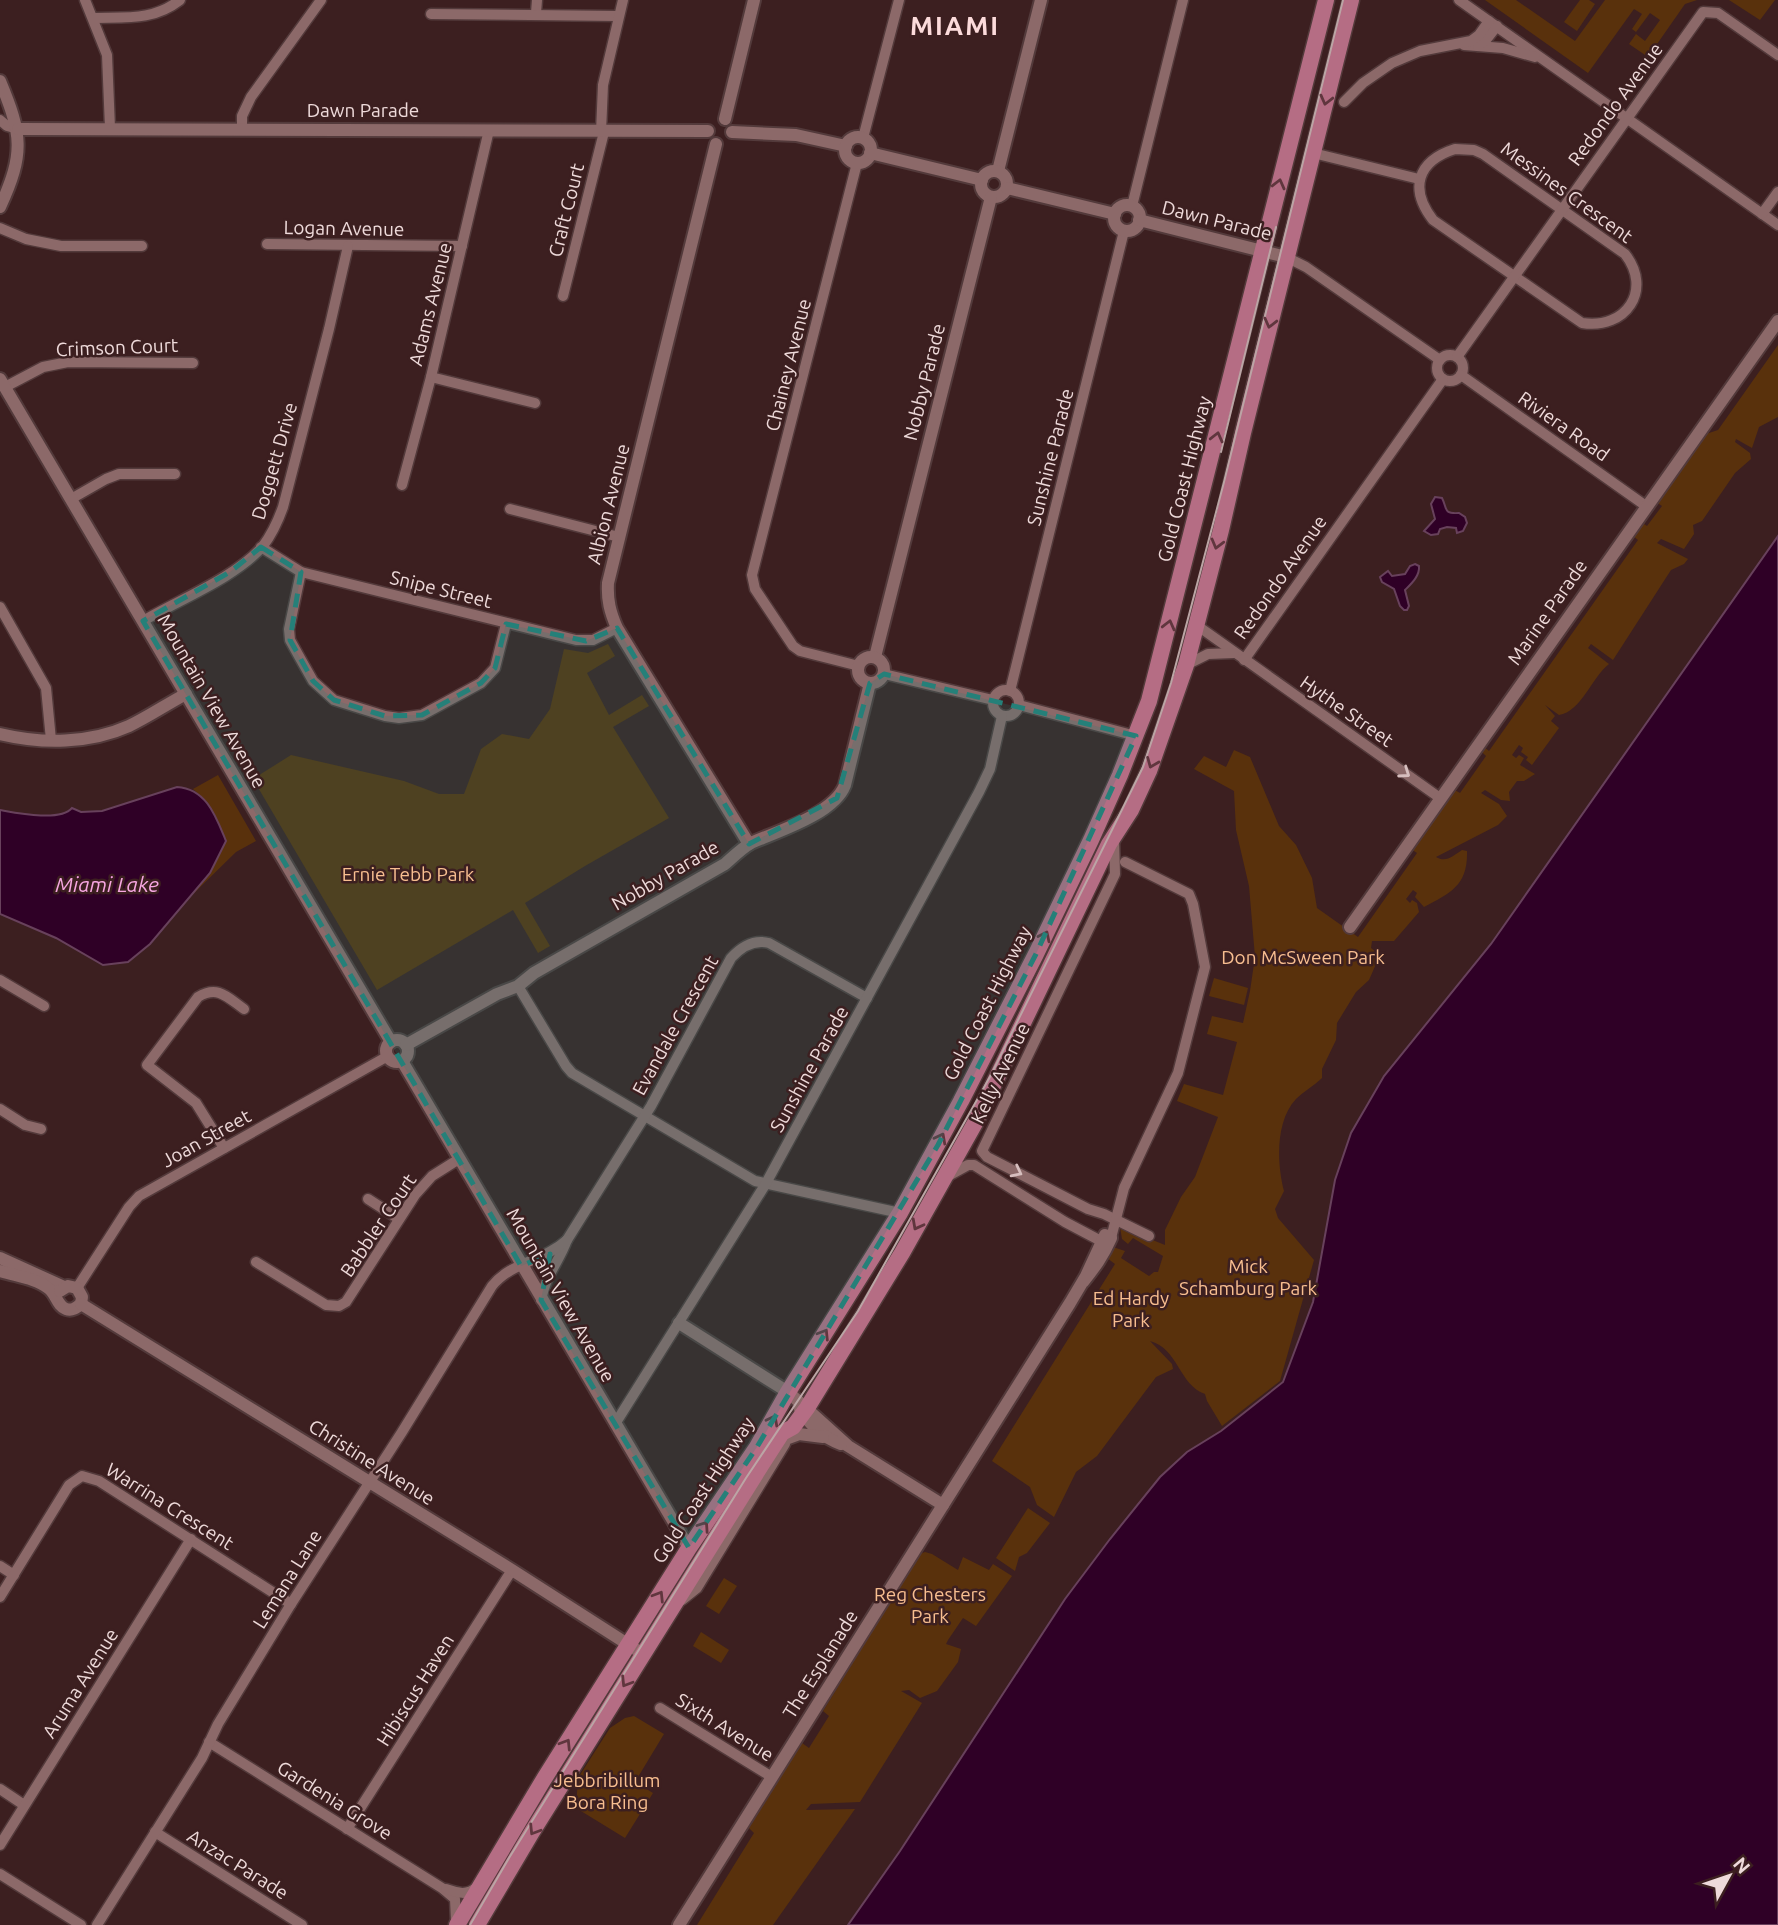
<svg xmlns="http://www.w3.org/2000/svg" width="1778" height="1925" viewBox="0 0 1778 1925" font-family="Ubuntu,sans-serif">
	<style>
		.green { fill: #59310c }
		.water { fill: #2f0026; stroke: #68415c; stroke-width: 2 }
		.lines { fill: none; stroke-linecap: round; stroke-linejoin: round }
		.minor-casing { stroke: #533a3b; stroke-width: 13 }
		.tertiary-casing { stroke: #533a3b; stroke-width: 16 }
		.trunk-casing { stroke: #533a3b; stroke-width: 19 }
		.minor { stroke: #8c6969; stroke-width: 10 }
		.tertiary { stroke: #8c6969; stroke-width: 12 }
		.trunk { stroke: #b56d84; stroke-width: 16 }
		.tram { stroke: #bba5a5; stroke-width: 2 }
		.oneway { stroke: #60363e }
		.oneway2 { stroke: #d6bebe }
		.marked { fill: #258079; fill-opacity: 0.2; stroke: #258079; stroke-width: 5; stroke-dasharray: 14 9; stroke-linejoin: round }
		.labels { text-anchor: middle; dominant-baseline: central; stroke-width: 5; stroke-linejoin: round; paint-order: stroke }
		.street-label { font-size: 19px; fill: #eedada; stroke: #3c1f20 }
		.park-label { font-size: 19px; fill: #f8be90; stroke: #3c1f20 }
		.water-label { font-size: 21px; font-style: italic; fill: #f7a6e1; stroke: #3c1f20 }
		.district-label { font-size: 26px; font-weight: bold; letter-spacing: 2px; fill: #fcdbdb; stroke: #3c1f20 }
	</style>
	<rect width="100%" height="100%" fill="#3c1f20"/>
	<g class="green">
		<path d="M1485,0H1516L1575,41L1605,0H1697L1685,4L1648,57L1629,44L1636,34L1645,41L1660,20L1650,13L1636,32L1632,29L1642,14L1634,9L1588,73Z"/>
		<path d="M1580,0H1589L1595,4L1577,31L1564,22Z"/>
		<path d="M1729,0H1775L1760,20Z"/>
		<path d="M1778,345V417L1759,427L1752,448L1736,439L1735,442L1750,453L1751,459L1735,473L1702,521L1693,525L1694,534L1684,549L1661,539L1657,543L1688,559L1684,564L1671,570L1613,660L1591,644L1588,648L1609,664C1592,677 1581,712 1559,715L1545,705L1555,716L1551,721L1559,728L1532,765L1526,760L1528,757L1521,752L1523,748L1519,745L1512,755L1516,758L1519,755L1524,758L1520,765L1535,774L1524,781H1517L1509,792L1510,801L1501,800L1485,790L1481,793L1499,804L1507,816L1498,825L1436,857C1446,863 1453,856 1462,850L1467,851C1468,885 1451,893 1424,907L1415,897L1417,893L1413,890L1406,899L1410,903L1412,900L1417,903L1419,912L1394,941H1372L1371,948L1380,955L1369,980L1356,992L1337,1023L1336,1040L1322,1069V1078C1314,1086 1304,1091 1296,1099C1275,1121 1277,1165 1284,1191L1275,1209L1278,1218L1314,1260L1280,1381L1222,1426L1207,1401L1205,1394C1179,1385 1178,1348 1150,1341L1172,1364L1173,1369L1156,1377L1097,1456L1076,1472L1054,1517L1037,1505L1030,1487L992,1461L1115,1264L1107,1258L1113,1247L1125,1251L1121,1258L1149,1276L1154,1272H1158L1163,1256L1133,1238L1128,1244L1122,1239L1120,1227L1165,1245V1230L1181,1197L1195,1177L1218,1117L1177,1101L1184,1084L1223,1095L1237,1042L1207,1034L1212,1016L1243,1023L1250,991L1255,957L1249,886L1236,830L1234,791L1194,769L1204,756L1226,767L1234,750L1250,757L1279,826L1296,845L1312,878L1317,908L1358,937L1417,853L1411,849L1453,789L1460,793L1486,756L1481,751L1484,747L1489,751L1638,540L1632,535L1641,522L1647,526L1662,506L1656,502L1676,479L1706,434L1718,430Z"/>
		<path d="M608,644L615,656L587,673L609,715L642,695L649,706L613,727L669,818L585,866L525,903L550,946L538,953L513,910L377,990L253,779L291,755L404,781L439,794H464L481,749L502,734L529,739L550,709L564,649L588,653Z"/>
		<path d="M218,775L256,841L236,852L190,897L210,873L226,841L205,800L193,789Z"/>
		<path d="M1214,978L1248,988L1244,1005L1209,996Z"/>
		<path d="M1028,1508L1050,1523L1027,1553L1019,1557L1015,1571L996,1558Z"/>
		<path d="M925,1552L932,1554L958,1570L963,1557L989,1570L993,1564L1012,1576L976,1626L963,1618L948,1640L946,1644L961,1649L958,1662L937,1691L920,1698L909,1690L901,1691L922,1703L860,1802L811,1804L806,1810L855,1809L773,1925H697L754,1833L749,1828L802,1743L809,1748L829,1716L823,1711L920,1554Z"/>
		<path d="M724,1578L737,1586L719,1614L706,1606Z"/>
		<path d="M701,1632L729,1650L721,1663L693,1646Z"/>
		<path d="M634,1716L664,1734L635,1782L653,1793L625,1838L576,1808L578,1778L610,1728L625,1718Z"/>
	</g>
	<g class="water">
		<path d="M1435,497L1442,498C1448,510 1443,514 1459,513L1465,517L1467,523L1463,531L1457,533L1456,528L1447,527L1440,529L1438,534L1431,535L1424,531L1435,519L1431,504Z"/>
		<path d="M1778,536V1925H848L900,1851L1065,1599L1110,1539L1160,1477L1187,1452L1221,1431L1283,1382L1313,1302L1335,1180L1351,1133L1384,1076L1491,944Z"/>
		<path d="M1415,564L1419,566C1420,576 1411,584 1405,590L1409,606L1407,610H1404L1400,606L1394,589L1382,582L1380,577L1388,571L1392,576L1405,574L1410,566Z"/>
		<path d="M177,787C207,789 216,817 226,841L210,873L150,944L128,962L103,965L56,938L0,914V810C17,813 60,822 72,808L81,812L102,811Z"/>
	</g>
	<g class="lines">
		<defs>
			<g id="minor">
				<path d="M85,0L107,55L110,128"/>
				<path d="M1459,0L1778,225"/>
				<path d="M536,13L537,0"/>
				<path d="M431,14L618,16"/>
				<path d="M93,18C126,17 153,21 180,0"/>
				<path d="M1464,45L1503,48L1535,57"/>
				<path d="M1478,46L1486,40L1497,26"/>
				<path d="M1344,102L1363,83L1392,63L1420,51L1471,41L1479,35L1489,21"/>
				<path d="M0,120L7,126L18,129"/>
				<path d="M242,129V116L251,97L321,0"/>
				<path d="M601,132L603,85L623,0"/>
				<path d="M863,138L899,0"/>
				<path d="M1455,149L1474,150L1483,154L1625,254C1653,290 1626,330 1582,323L1433,220C1409,189 1417,161 1455,149Z"/>
				<path d="M1313,153L1419,179"/>
				<path d="M857,163L752,575L755,589L793,646L800,651L859,666"/>
				<path d="M1132,206L1183,0"/>
				<path d="M1762,214L1778,192"/>
				<path d="M0,228L26,239L61,246H142"/>
				<path d="M267,244L462,246"/>
				<path d="M1286,257L1306,267L1440,360"/>
				<path d="M563,296L604,132"/>
				<circle cx="1450" cy="368" r="13"/>
				<path d="M1457,357L1703,12L1718,13L1778,55"/>
				<path d="M1461,375L1646,506"/>
				<path d="M431,377L535,403"/>
				<path d="M5,387L43,367L68,362L193,363"/>
				<path d="M402,485L431,377L489,130"/>
				<path d="M71,499L106,479L119,474H175"/>
				<path d="M510,509L619,537"/>
				<path d="M261,547L301,572L576,640H593L617,628"/>
				<path d="M301,572L289,629L290,640L300,658L313,681L334,700L385,716L399,718L422,715L481,683L495,668L506,624"/>
				<path d="M0,607L46,688L51,740"/>
				<path d="M143,621C180,599 235,578 263,546C272,534 278,521 283,507L329,329L348,246"/>
				<path d="M1195,624L1440,798"/>
				<path d="M1244,660L1443,379"/>
				<path d="M1186,665L1208,654L1234,653"/>
				<path d="M884,674L993,700"/>
				<circle cx="1006" cy="703" r="13"/>
				<path d="M1010,691L1124,231"/>
				<path d="M1019,705L1136,736"/>
				<path d="M1114,838L1115,874L982,1151L987,1157L1088,1209L1104,1214L1149,1236"/>
				<path d="M0,980L44,1006"/>
				<path d="M518,986L566,1066L572,1073L755,1181L900,1213"/>
				<path d="M0,1109L25,1125L41,1129"/>
				<path d="M224,1148L196,1103L147,1065L198,997C218,985 227,997 244,1009"/>
				<path d="M948,1176L968,1165H974L1065,1222L1101,1241"/>
				<path d="M368,1199L399,1219"/>
				<path d="M1111,1238L1124,1188L1178,1073L1205,967L1193,904L1189,894L1125,862"/>
				<path d="M256,1262L326,1305L339,1306L346,1302L415,1195L432,1176L459,1159"/>
				<path d="M77,1288L129,1207L139,1196L388,1056"/>
				<path d="M541,1300C546,1274 558,1264 567,1240L651,1106L731,958C741,947 754,939 769,943L867,998"/>
				<path d="M615,1424L765,1185L979,792L990,769L1002,716"/>
				<path d="M0,1566L14,1575"/>
				<path d="M0,1597L69,1485L82,1476L99,1481L291,1604"/>
				<path d="M682,1600L697,1588L785,1444L782,1434"/>
				<path d="M660,1708L772,1777"/>
				<path d="M209,1742L442,1888L455,1899L456,1921"/>
				<path d="M0,1789L24,1805"/>
				<path d="M347,1829L512,1570"/>
				<path d="M155,1832L302,1925"/>
				<path d="M0,1845L191,1539"/>
				<path d="M0,1874L81,1925"/>
				<path d="M446,1889C458,1893 467,1896 477,1887"/>
				<path d="M97,1925L202,1758L218,1724L291,1604L402,1432L492,1286C511,1262 544,1261 567,1240"/>
			</g>
			<g id="tertiary">
				<path d="M0,81C22,134 25,153 0,207"/>
				<path d="M725,119L754,0"/>
				<path d="M18,129L708,131"/>
				<path d="M732,132L796,135L846,146"/>
				<circle cx="858" cy="150" r="13"/>
				<path d="M716,144L608,583C607,600 610,612 617,628L749,844"/>
				<path d="M870,153L982,180"/>
				<path d="M998,171L1041,0"/>
				<circle cx="994" cy="184" r="13"/>
				<path d="M1007,188L1115,214"/>
				<circle cx="1127" cy="218" r="13"/>
				<path d="M1139,220L1286,257"/>
				<path d="M0,379L391,1042"/>
				<path d="M875,657L991,197"/>
				<circle cx="871" cy="670" r="13"/>
				<path d="M0,734C42,744 89,744 129,726C148,717 167,704 186,694"/>
				<path d="M1350,927L1778,321"/>
				<circle cx="397" cy="1051" r="11"/>
				<path d="M406,1045L497,994L518,986L534,973L725,864C733,857 742,848 751,843C778,831 834,814 845,785L870,683"/>
				<path d="M402,1061L689,1548"/>
				<path d="M0,1258L64,1287"/>
				<path d="M0,1271C15,1276 36,1278 48,1288C56,1293 57,1306 66,1309C72,1311 76,1308 81,1304"/>
				<path d="M60,1291L68,1286L77,1288L82,1297L81,1304"/>
				<path d="M81,1304L512,1570L643,1654"/>
				<path d="M679,1323L788,1392L848,1446L943,1505"/>
				<path d="M800,1409C811,1426 822,1437 841,1444"/>
				<path d="M780,1441L799,1434L823,1437"/>
				<path d="M679,1925L1070,1303L1086,1276L1105,1235L1111,1238C1103,1256 1095,1267 1083,1282"/>
			</g>
			<g id="trunk">
				<path d="M457,1925L544,1779L689,1548L757,1447L788,1392L900,1213L961,1101L1036,954L1091,840L1120,775L1149,701L1326,0"/>
				<path d="M477,1925L532,1832L762,1464L782,1433L793,1427L807,1408L902,1253L975,1123L1109,844L1131,810L1149,771L1186,665L1221,530L1243,433L1351,0"/>
			</g>
		</defs>
		<use href="#minor" class="minor-casing"/>
		<use href="#tertiary" class="tertiary-casing"/>
		<use href="#trunk" class="trunk-casing"/>
		<use href="#minor" class="minor"/>
		<use href="#tertiary" class="tertiary"/>
		<use href="#trunk" class="trunk"/>
		<g class="tram">
			<path d="M1221,452L1276,227"/>
			<path d="M470,1925L509,1858L746,1478L858,1311L991,1075L1143,767L1171,683L1224,482L1343,0"/>
		</g>
	</g>
	<defs><path id="oneway-chevron" d="M-2-3.5L2.5 0L-2 3.5" fill="none" stroke-width="1.6" stroke-linecap="round" stroke-linejoin="round" transform="scale(1.75)"/></defs>
	<g class="oneway">
		<use href="#oneway-chevron" transform="translate(1326 100) rotate(104)"/>
		<use href="#oneway-chevron" transform="translate(1279 184) rotate(-76)"/>
		<use href="#oneway-chevron" transform="translate(1270 323) rotate(104)"/>
		<use href="#oneway-chevron" transform="translate(1217 437) rotate(-76)"/>
		<use href="#oneway-chevron" transform="translate(1217 544) rotate(105)"/>
		<use href="#oneway-chevron" transform="translate(1169 625) rotate(-76)"/>
		<use href="#oneway-chevron" transform="translate(1152 763) rotate(112)"/>
		<use href="#oneway-chevron" transform="translate(1045 936) rotate(-64)"/>
		<use href="#oneway-chevron" transform="translate(941 1138) rotate(-62)"/>
		<use href="#oneway-chevron" transform="translate(917 1225) rotate(118)"/>
		<use href="#oneway-chevron" transform="translate(824 1334) rotate(-58)"/>
		<use href="#oneway-chevron" transform="translate(773 1420) rotate(-62)"/>
		<use href="#oneway-chevron" transform="translate(704 1526) rotate(-56)"/>
		<use href="#oneway-chevron" transform="translate(659 1596) rotate(-58)"/>
		<use href="#oneway-chevron" transform="translate(626 1682) rotate(122)"/>
		<use href="#oneway-chevron" transform="translate(566 1744) rotate(-58)"/>
		<use href="#oneway-chevron" transform="translate(534 1830) rotate(122)"/>
	</g>
	<g class="oneway2">
		<use href="#oneway-chevron" transform="translate(1405 773) rotate(35)"/>
		<use href="#oneway-chevron" transform="translate(1017 1172) rotate(27)"/>
	</g>
	<path class="marked" d="M261,547L301,572L290,640L313,681L334,700L385,716L422,715L481,683L495,668L506,624L586,641L617,628L749,844L837,798L870,683L884,674L1136,736L1036,954L938,1145L757,1447L689,1548L541,1300L550,1254L521,1266L143,621L230,572Z"/>
	<g class="labels">
		<g class="street-label">
			<text transform="translate(1615 104) rotate(-54)">Redondo Avenue</text>
			<text x="363" y="110">Dawn Parade</text>
			<text transform="translate(1567 192) rotate(36)">Messines Crescent</text>
			<text transform="translate(566 210) rotate(-76)">Craft Court</text>
			<text transform="translate(1217 220) rotate(14)">Dawn Parade</text>
			<text transform="translate(344 228) rotate(1)">Logan Avenue</text>
			<text transform="translate(430 304) rotate(-76)">Adams Avenue</text>
			<text transform="translate(117 347) rotate(-2)">Crimson Court</text>
			<text transform="translate(788 365) rotate(-76)">Chainey Avenue</text>
			<text transform="translate(924 382) rotate(-76)">Nobby Parade</text>
			<text transform="translate(1564 426) rotate(35)">Riviera Road</text>
			<text transform="translate(1050 457) rotate(-76)">Sunshine Parade</text>
			<text transform="translate(274 461) rotate(-74)">Doggett Drive</text>
			<text transform="translate(1184 479) rotate(-76)">Gold Coast Highway</text>
			<text transform="translate(608 504) rotate(-76)">Albion Avenue</text>
			<text transform="translate(1280 577) rotate(-55)">Redondo Avenue</text>
			<text transform="translate(441 589) rotate(14)">Snipe Street</text>
			<text transform="translate(1547 612) rotate(-55)">Marine Parade</text>
			<text transform="translate(212 701) rotate(60)">Mountain View Avenue</text>
			<text transform="translate(1347 711) rotate(35)">Hythe Street</text>
			<text transform="translate(665 875) rotate(-30)">Nobby Parade</text>
			<text transform="translate(987 1003) rotate(-63)">Gold Coast Highway</text>
			<text transform="translate(675 1025) rotate(-61)">Evandale Crescent</text>
			<text transform="translate(809 1069) rotate(-61)">Sunshine Parade</text>
			<text transform="translate(1000 1073) rotate(-64)">Kelly Avenue</text>
			<text transform="translate(206 1138) rotate(-29)">Joan Street</text>
			<text transform="translate(378 1225) rotate(-56)">Babbler Court</text>
			<text transform="translate(561 1295) rotate(60)">Mountain View Avenue</text>
			<text transform="translate(372 1462) rotate(32)">Christine Avenue</text>
			<text transform="translate(703 1490) rotate(-57)">Gold Coast Highway</text>
			<text transform="translate(170 1506) rotate(32)">Warrina Crescent</text>
			<text transform="translate(287 1579) rotate(-58)">Lemana Lane</text>
			<text transform="translate(820 1664) rotate(-58)">The Esplanade</text>
			<text transform="translate(80 1683) rotate(-58)">Aruma Avenue</text>
			<text transform="translate(415 1690) rotate(-58)">Hibiscus Haven</text>
			<text transform="translate(725 1727) rotate(32)">Sixth Avenue</text>
			<text transform="translate(335 1800) rotate(32)">Gardenia Grove</text>
			<text transform="translate(238 1864) rotate(32)">Anzac Parade</text>
		</g>
		<g class="park-label">
			<text x="408" y="874">Ernie Tebb Park</text>
			<text x="1303" y="957">Don McSween Park</text>
			<text x="1248" y="1266">Mick<tspan x="1248" dy="22">Schamburg Park</tspan></text>
			<text x="1131" y="1298">Ed Hardy<tspan x="1131" dy="22">Park</tspan></text>
			<text x="930" y="1594">Reg Chesters<tspan x="930" dy="22">Park</tspan></text>
			<text x="607" y="1780">Jebbribillum<tspan x="607" dy="22">Bora Ring</tspan></text>
		</g>
		<g class="water-label">
			<text x="107" y="884">Miami Lake</text>
		</g>
		<g class="district-label">
			<text x="955" y="25">MIAMI</text>
		</g>
	</g>
	<g transform="translate(1729 1876) rotate(50)" stroke="#3c1f20" stroke-width="5" paint-order="stroke">
	<path d="M0-5L12 26L0 18L-12 26Z" fill="#eedada"/>
	<text y="-10" font-size="19" font-weight="bold" text-anchor="middle" fill="#eedada">N</text>
	</g>
</svg>
